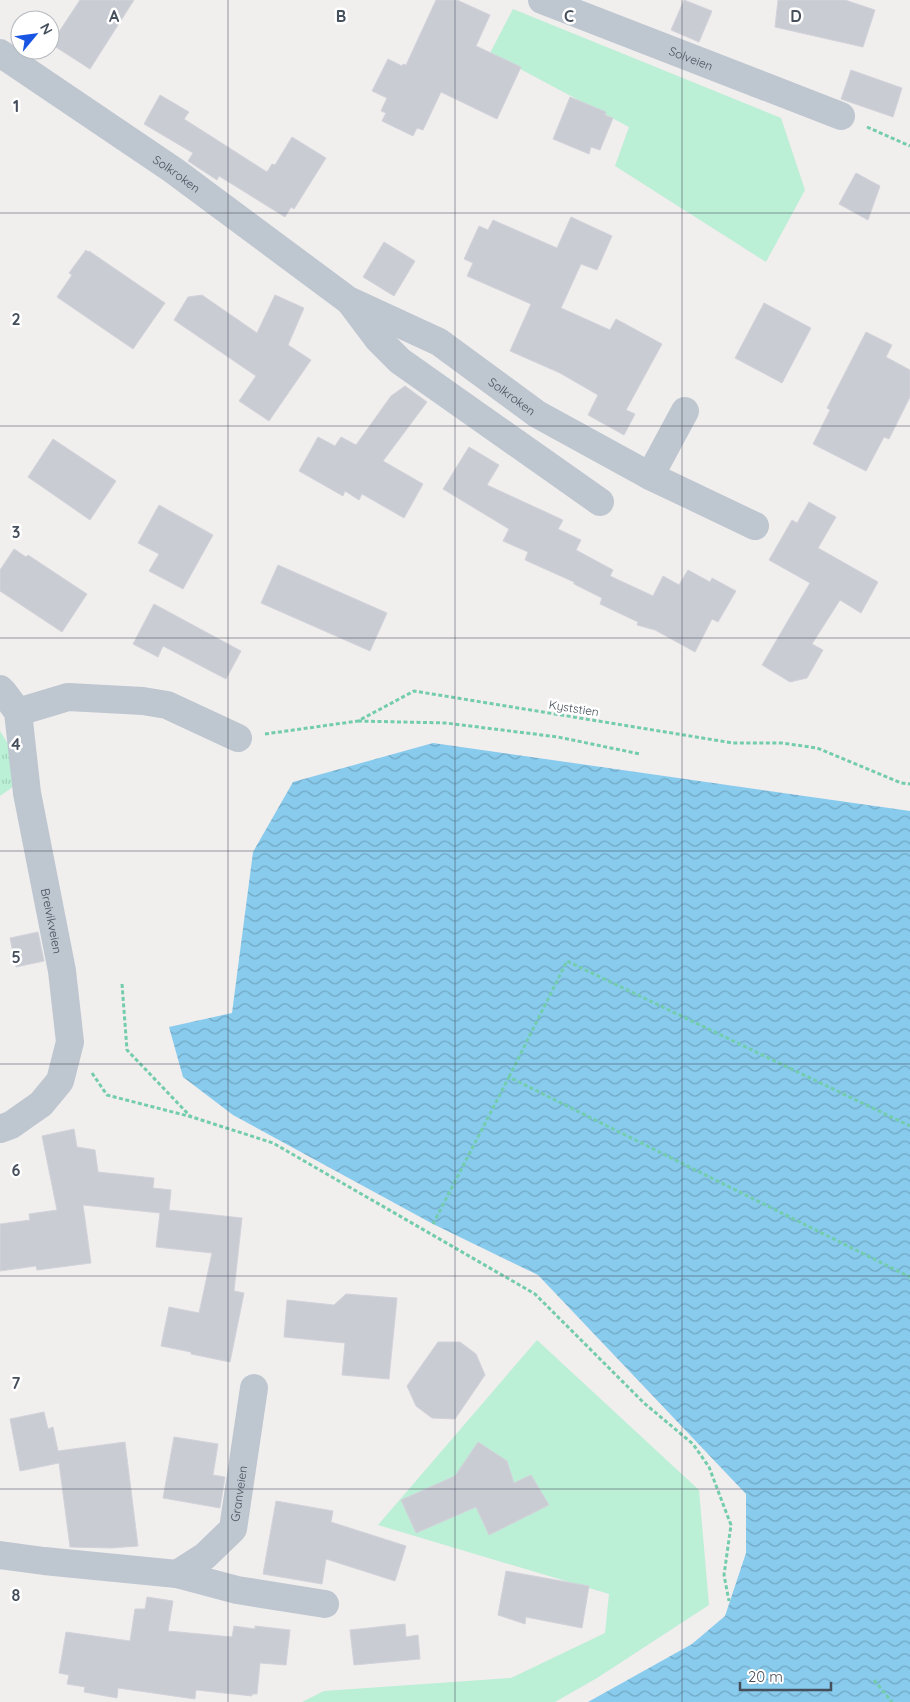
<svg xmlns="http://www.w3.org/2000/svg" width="910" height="1702" viewBox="0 0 910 1702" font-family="Quicksand,sans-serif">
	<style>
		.grass { fill: #bbefd6 }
		.park { fill: url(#park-tufts) }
		.water { fill: url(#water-waves) }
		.building { fill: #caccd4; stroke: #d2d3da }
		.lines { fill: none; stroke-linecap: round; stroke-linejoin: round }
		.path { stroke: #73cdad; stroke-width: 3; stroke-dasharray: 4 2.5; stroke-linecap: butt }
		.minor { stroke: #bec6d0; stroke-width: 28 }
		.grid { fill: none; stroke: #464f5c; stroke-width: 1; stroke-opacity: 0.55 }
		.labels { text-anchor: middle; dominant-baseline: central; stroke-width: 5; stroke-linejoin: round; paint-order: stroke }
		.street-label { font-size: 12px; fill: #464f5c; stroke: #fff }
		.grid-label { font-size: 16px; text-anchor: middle; font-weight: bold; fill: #464f5c; stroke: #fff; stroke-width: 5; stroke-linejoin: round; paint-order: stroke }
	</style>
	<defs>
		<pattern id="park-tufts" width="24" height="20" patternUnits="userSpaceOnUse" patternTransform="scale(1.25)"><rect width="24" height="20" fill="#bbefd6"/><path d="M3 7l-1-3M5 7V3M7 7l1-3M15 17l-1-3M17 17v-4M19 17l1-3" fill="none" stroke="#a2cfba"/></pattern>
		<pattern id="water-waves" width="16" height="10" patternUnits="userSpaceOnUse" patternTransform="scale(1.25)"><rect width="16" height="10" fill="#88cbed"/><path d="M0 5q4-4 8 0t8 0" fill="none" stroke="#71a7c3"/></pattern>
	</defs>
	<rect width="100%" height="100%" fill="#f1eeee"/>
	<g class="grass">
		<path d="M513,9L781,118L805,190L766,262L615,166L629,127L490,53Z"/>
		<path d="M537,1340L699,1490L709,1605L597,1678L555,1702H302L324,1691L511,1678L605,1633L609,1594L378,1525Z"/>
	</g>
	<path class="park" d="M0,731L15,755L17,784L0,796Z"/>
	<path class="water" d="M433,743L910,811V1702H588L692,1644L725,1616L746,1553V1494L538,1275L433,1224L233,1115L183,1077L169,1027L232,1013L253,852L293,782Z"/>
	<g class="building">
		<path d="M80,0H134L90,69L51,44Z"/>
		<path d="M436,0H457L490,15L476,46L521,67L497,119L441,92L423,130L417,128L413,136L382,121L386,113L381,111L387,98L372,91L388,59L402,66L403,64L406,65Z"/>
		<path d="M684,0L712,11L699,42L671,30Z"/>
		<path d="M778,0H845L875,10L863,47L775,27Z"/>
		<path d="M851,70L902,88L893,117L841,99Z"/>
		<path d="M160,95L189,112L184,119L267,172L272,164L275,165L292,137L326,158L294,209L291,207L285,217L219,176L217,180L188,161L193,153L144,124Z"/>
		<path d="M570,97L606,112L605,115L613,118L600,150L591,147L589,154L553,139Z"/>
		<path d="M856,173L880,186L868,220L839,204Z"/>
		<path d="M571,217L612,236L597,270L581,264L561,308L610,330L616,319L662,344L626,410L635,414L624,435L588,415L598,395L560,373L510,351L531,304L467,276L473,263L464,259L479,226L488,230L493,220L557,248Z"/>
		<path d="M384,242L415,261L394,296L363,277Z"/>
		<path d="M86,250L88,252L89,251L165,303L133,349L57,297L72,275L69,273Z"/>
		<path d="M202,295L257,333L275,295L304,308L288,345L311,360L269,421L239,401L256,376L174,320L188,297Z"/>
		<path d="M764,303L811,328L782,383L735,358Z"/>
		<path d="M866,332L892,345L886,357L910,370V397L889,439L884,437L866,471L813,444L830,410L827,408Z"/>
		<path d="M405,386L427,402L383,461L423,484L404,518L362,494L359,500L345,491L343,496L299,471L318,437L335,446L341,437L356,445L391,396Z"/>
		<path d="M53,439L116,481L90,520L28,477Z"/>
		<path d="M469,447L499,465L487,485L563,520L558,529L581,540L576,550L613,570L610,576L653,596L663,576L679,585L688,570L710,582L712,578L736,591L718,622L712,619L695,652L655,630L637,625L638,622L600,604L602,598L574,584V582L525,560L528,552L503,541L509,529L443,489Z"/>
		<path d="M809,502L836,517L818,548L878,582L861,613L840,600L812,644L823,650L807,678L790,682L762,665L810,583L769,560L792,520L797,523Z"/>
		<path d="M159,505L213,535L183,589L149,571L159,554L138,543Z"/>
		<path d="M14,549L26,557L28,555L87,594L62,632L0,591V570Z"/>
		<path d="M278,565L387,613L370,651L261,603Z"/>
		<path d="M154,604L241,651L226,679L163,646L158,657L133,644Z"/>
		<path d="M38,932L44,961L16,967L10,938Z"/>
		<path d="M74,1129L77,1147L95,1150L98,1172L154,1178L153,1188L171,1190L169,1210L242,1218L234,1291L244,1293L230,1362L191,1354V1352L161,1346L169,1307L199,1313L212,1253L156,1247L160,1213L83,1205L91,1263L37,1270L36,1266L0,1271V1224L30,1220L29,1214L57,1210L42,1136Z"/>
		<path d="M346,1294L397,1298L389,1379L342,1375L345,1343L284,1337L287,1300L334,1305Z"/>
		<path d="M438,1342H460L476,1354L485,1375L455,1419L432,1418L416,1406L407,1386Z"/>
		<path d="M44,1412L48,1429L53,1427L58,1451L125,1442L138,1546L111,1548L70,1547L59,1463L20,1471L10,1419Z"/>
		<path d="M174,1437L218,1444L213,1475L225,1477L220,1508L163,1498Z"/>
		<path d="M478,1442L507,1461L514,1483L531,1475L549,1505L489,1535L476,1507L416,1533L401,1500L455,1476Z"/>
		<path d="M276,1501L333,1511L331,1522L406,1546L395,1581L326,1559L322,1584L263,1574Z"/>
		<path d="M506,1571L589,1586L582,1628L526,1617L525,1624L498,1615Z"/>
		<path d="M147,1597L173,1601L168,1631L232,1637L234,1626L255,1629V1626L290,1630L286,1665L260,1663L257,1694H252V1696L196,1690L195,1699L118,1688L117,1698L84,1692L85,1687L67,1684L69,1675L59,1673L66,1632L130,1641L135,1609H145Z"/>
		<path d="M405,1624L406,1637L418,1635L420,1659L354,1665L350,1630Z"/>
	</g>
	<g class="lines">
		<g class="path">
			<path d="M867,127L910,146"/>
			<path d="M358,721L446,723L558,737L640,754"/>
			<path d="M265,734L358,721L414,691L733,743H782L817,748L901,783L910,784"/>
			<path d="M122,984L127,1050L191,1117"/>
			<path d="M92,1073L107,1095L192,1117L273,1143L535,1294L644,1403L693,1444L709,1467L731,1525L724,1575L729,1601"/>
			<path d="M509,1077L567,961L910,1126"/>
			<path d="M433,1224L509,1077L910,1277"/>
			<path d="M874,1680L892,1702"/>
		</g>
		<g class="minor">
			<path id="s1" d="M542,0L841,116"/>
			<path id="s2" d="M0,53L173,170L348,300L439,342L537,414L650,476L755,526"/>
			<path d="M351,303L378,339L400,361L600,502"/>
			<path d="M650,476L685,411"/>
			<path id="s3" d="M0,689L4,693L18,712L27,793L62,971L70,1042L60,1081L41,1104L11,1125L0,1129"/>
			<path d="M18,712L68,697L143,701L167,705L238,738"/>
			<path d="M0,1555L44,1561L177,1574L237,1590L325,1604"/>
			<path id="s4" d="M177,1574L205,1556L233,1529L254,1388"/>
		</g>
	</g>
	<path class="grid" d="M228,0V1702M455,0V1702M682,0V1702M0,213H910M0,426H910M0,638H910M0,851H910M0,1064H910M0,1276H910M0,1489H910"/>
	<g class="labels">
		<g class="street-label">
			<text stroke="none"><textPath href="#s1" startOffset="160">Solveien</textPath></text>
			<text stroke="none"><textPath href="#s2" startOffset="214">Solkroken</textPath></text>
			<text stroke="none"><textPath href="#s2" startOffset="618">Solkroken</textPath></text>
			<text transform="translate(574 708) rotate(9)">Kyststien</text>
			<text stroke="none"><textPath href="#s3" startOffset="241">Breivikveien</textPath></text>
			<text stroke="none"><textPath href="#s4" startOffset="108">Granveien</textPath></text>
		</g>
	</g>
	<g class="grid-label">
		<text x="114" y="22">A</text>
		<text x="341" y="22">B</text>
		<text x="569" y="22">C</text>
		<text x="796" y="22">D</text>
		<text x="16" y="112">1</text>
		<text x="16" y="325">2</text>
		<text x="16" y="538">3</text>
		<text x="16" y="750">4</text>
		<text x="16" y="963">5</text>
		<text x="16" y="1176">6</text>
		<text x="16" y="1389">7</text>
		<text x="16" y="1601">8</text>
	</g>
	<g transform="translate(35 35) rotate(61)"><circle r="24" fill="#ffffff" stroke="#b5b9be"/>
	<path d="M0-4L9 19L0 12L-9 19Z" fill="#1755e2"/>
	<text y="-8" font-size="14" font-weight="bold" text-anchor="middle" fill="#464f5c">N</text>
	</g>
	<path d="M740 1682v8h91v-8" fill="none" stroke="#464f5c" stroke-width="2.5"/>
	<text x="748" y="1682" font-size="15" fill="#464f5c" stroke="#ffffff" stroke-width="4" paint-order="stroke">20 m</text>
</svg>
